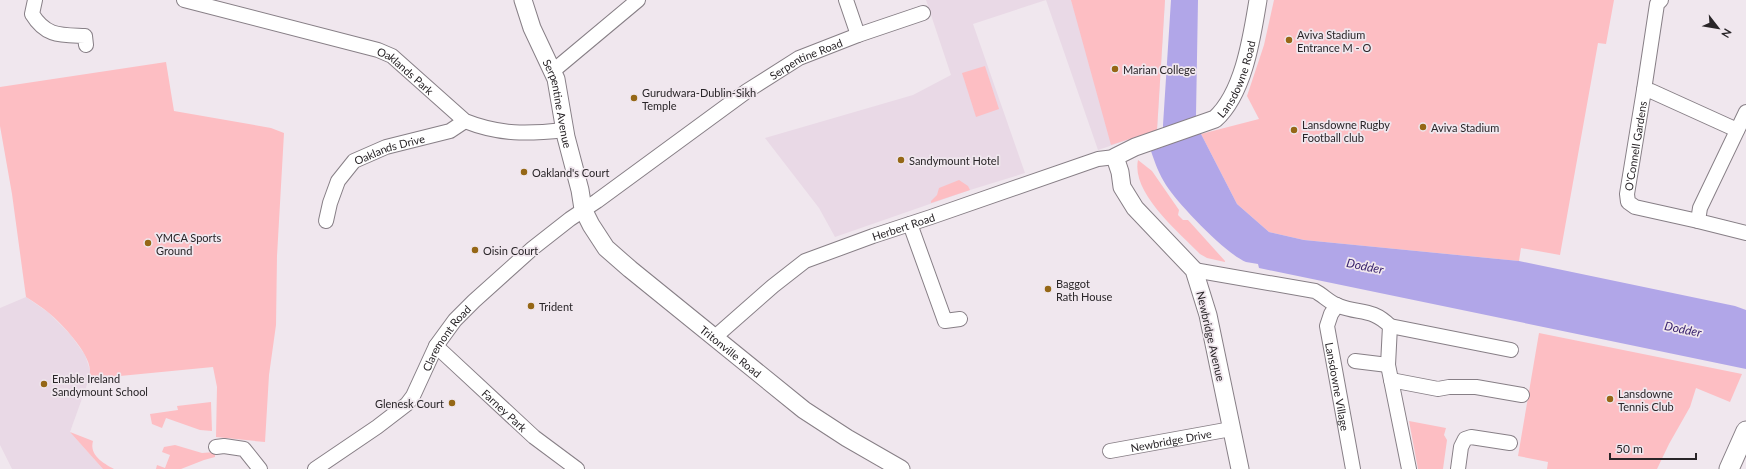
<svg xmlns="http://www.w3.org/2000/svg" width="1746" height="469" viewBox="0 0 1746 469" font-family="Lato,sans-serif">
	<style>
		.built { fill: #e9d9e6 }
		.green { fill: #fdbec3 }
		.water { fill: #b1a6e8 }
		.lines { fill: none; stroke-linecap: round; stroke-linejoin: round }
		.minor-casing { stroke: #877f86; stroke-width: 16 }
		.tertiary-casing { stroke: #877f86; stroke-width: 19 }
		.secondary-casing { stroke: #877f86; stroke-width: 21 }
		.minor { stroke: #fff; stroke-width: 14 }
		.tertiary { stroke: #fff; stroke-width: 17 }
		.secondary { stroke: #fff; stroke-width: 19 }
		.poi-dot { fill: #956716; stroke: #f0e7ee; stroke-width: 1.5 }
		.labels { text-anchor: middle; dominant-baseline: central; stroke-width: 3.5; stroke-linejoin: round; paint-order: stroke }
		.poi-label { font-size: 11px; fill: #292528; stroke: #f0e7ee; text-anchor: start }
		.street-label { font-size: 11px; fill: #292528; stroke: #f0e7ee }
		.water-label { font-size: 12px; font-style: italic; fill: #351e6a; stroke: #f0e7ee }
	</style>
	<rect width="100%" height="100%" fill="#f0e7ee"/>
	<g class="built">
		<path d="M926,0H1165L1157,130L1098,150L1046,0L973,24L1025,173L970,190L835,237L819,208L765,138L913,95L951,75Z"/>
		<path d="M26,297L49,313L70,334L85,355L90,370L89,379L70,432L103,469H12L0,445V308Z"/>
	</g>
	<g class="green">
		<path d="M1071,0H1165L1157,130L1111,145Z"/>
		<path d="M1274,0H1614L1606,44L1598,43L1560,255L1521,248L1519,261L1304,240L1269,232L1237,204L1201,134L1259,119L1247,96L1264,45Z"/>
		<path d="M166,62L174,111L271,128L284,133L277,256L276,325L269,375L265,442L216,437L217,387L213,367L89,379C89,376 90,372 90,370C89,352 62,324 49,313C42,307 34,302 26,297L12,194L0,126V87Z"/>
		<path d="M985,66L999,109L976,117L962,73Z"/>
		<path d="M1138,160L1152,171L1179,210L1178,215L1183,220H1188L1225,261V262L1207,258L1200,254C1179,232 1131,193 1138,160Z"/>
		<path d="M959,180L968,186L970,190L931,203V201L937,195L939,188Z"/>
		<path d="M1539,333L1742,374L1730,402L1696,388L1690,407L1669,444L1657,469H1547L1548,462L1518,456Z"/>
		<path d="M211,402L212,431L200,430L166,418L162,428L152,424L150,414L178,410L177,406Z"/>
		<path d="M1409,421L1446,428L1444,435L1447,440L1443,469H1418Z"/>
		<path d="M70,432L93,441C89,455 103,463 114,469H103Z"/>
		<path d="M175,445L202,453L215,452V457L204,460L181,469H156L157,465L165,468L170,455L162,452L164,447Z"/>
	</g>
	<path class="water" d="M1171,0H1198L1196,115L1201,134L1237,204L1269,232L1304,240L1519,261L1735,306L1746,310V369L1259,268L1258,264C1254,263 1250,263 1246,262C1226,254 1178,204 1166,185C1159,174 1155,163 1151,151L1163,147V125Z"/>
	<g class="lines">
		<defs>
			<g id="minor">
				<path d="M35,0L32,14C46,37 61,35 85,36L86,45"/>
				<path id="s1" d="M184,0L378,50L392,56L465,121C500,135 528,134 565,130"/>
				<path d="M846,0L858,35"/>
				<path d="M553,71L638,0"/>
				<path d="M1644,90L1657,4L1661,0"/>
				<path d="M1746,112L1700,208L1698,221L1746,233"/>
				<path id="s2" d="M326,221L330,203L338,181L354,161L386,147L450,131L465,121"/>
				<path id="s3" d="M1698,221L1635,207L1628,202L1627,194L1644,90L1651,91L1737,130"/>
				<path d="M910,224L945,321L960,319"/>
				<path d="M1194,270L1315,291C1323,295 1330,303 1339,306C1360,314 1372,308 1390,326L1388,365L1409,469"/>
				<path id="s4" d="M1337,305L1331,314L1327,326L1353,469"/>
				<path d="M1390,326L1511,350"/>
				<path id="s5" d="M715,337L773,286L805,261L873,236L931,217L1098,159L1115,157"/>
				<path id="s6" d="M436,346L534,437L577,469"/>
				<path d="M1355,361L1388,365"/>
				<path d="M1391,380L1438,389L1449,387H1476L1522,395"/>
				<path d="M216,447L224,446L244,449L260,469"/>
				<path id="s7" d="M1110,451L1231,429"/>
				<path id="s8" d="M315,469L377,427L407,404L413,396L436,346L455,320L474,301L533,248L570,219L597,201L747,91L799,58L858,35L923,13"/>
				<path d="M1458,469L1461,447L1465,439L1471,437L1510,443"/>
			</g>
			<g id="tertiary">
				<path id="s9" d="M523,0L532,28L556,79L566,137L580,190L583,209L591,225L606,248L630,269L804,410L847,438L901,469"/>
				<path id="s10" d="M1240,469L1208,315L1194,270L1135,208L1122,187L1120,172L1115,157L1135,147L1215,119C1244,93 1252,36 1258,0"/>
			</g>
			<path id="secondary" d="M1729,469L1746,431"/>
		</defs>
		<use href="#minor" class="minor-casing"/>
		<use href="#tertiary" class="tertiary-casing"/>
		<use href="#secondary" class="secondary-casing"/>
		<use href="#minor" class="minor"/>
		<use href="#tertiary" class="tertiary"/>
		<use href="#secondary" class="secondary"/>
	</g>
	<g class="poi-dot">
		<circle cx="1289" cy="40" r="4"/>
		<circle cx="1115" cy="69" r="4"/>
		<circle cx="634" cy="98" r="4"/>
		<circle cx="1423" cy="127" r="4"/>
		<circle cx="1294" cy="130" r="4"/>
		<circle cx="901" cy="160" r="4"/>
		<circle cx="524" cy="172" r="4"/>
		<circle cx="148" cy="243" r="4"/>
		<circle cx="475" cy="250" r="4"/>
		<circle cx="1048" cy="289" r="4"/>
		<circle cx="531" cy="306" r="4"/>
		<circle cx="44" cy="384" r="4"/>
		<circle cx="1610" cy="399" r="4"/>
		<circle cx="452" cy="403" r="4"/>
	</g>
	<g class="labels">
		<g class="poi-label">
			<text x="1297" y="34">Aviva Stadium<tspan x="1297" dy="13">Entrance M - O</tspan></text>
			<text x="1123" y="69">Marian College</text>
			<text x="642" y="92">Gurudwara-Dublin-Sikh<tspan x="642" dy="13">Temple</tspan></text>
			<text x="1302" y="124">Lansdowne Rugby<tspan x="1302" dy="13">Football club</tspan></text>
			<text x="1431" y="127">Aviva Stadium</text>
			<text x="909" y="160">Sandymount Hotel</text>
			<text x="532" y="172">Oakland's Court</text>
			<text x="156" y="237">YMCA Sports<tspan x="156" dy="13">Ground</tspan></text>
			<text x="483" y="250">Oisin Court</text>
			<text x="1056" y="283">Baggot<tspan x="1056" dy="13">Rath House</tspan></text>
			<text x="539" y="306">Trident</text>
			<text x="52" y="378">Enable Ireland<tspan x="52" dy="13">Sandymount School</tspan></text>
			<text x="1618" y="393">Lansdowne<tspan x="1618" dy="13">Tennis Club</tspan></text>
			<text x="444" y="403" text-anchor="end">Glenesk Court</text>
		</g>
		<g class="street-label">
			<text stroke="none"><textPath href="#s8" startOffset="649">Serpentine Road</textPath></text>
			<text stroke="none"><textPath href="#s1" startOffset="235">Oaklands Park</textPath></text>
			<text stroke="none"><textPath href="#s10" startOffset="499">Lansdowne Road</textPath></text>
			<text stroke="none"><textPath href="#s9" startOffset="110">Serpentine Avenue</textPath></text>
			<text stroke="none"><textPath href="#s3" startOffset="130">O'Connell Gardens</textPath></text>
			<text stroke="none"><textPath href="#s2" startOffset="105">Oaklands Drive</textPath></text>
			<text stroke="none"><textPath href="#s5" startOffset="222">Herbert Road</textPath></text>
			<text transform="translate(1211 336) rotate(77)">Newbridge Avenue</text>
			<text stroke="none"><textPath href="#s8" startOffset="190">Claremont Road</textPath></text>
			<text stroke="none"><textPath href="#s9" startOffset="426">Tritonville Road</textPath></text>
			<text stroke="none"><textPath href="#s4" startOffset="85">Lansdowne Village</textPath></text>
			<text stroke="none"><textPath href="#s6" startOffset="94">Farney Park</textPath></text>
			<text stroke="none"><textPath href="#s7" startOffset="62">Newbridge Drive</textPath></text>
		</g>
		<g class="water-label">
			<text transform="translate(1365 266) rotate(11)">Dodder</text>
			<text transform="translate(1683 329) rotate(11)">Dodder</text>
		</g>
	</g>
	<g transform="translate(1718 28) rotate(121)" stroke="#f0e7ee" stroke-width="3" paint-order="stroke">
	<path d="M0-3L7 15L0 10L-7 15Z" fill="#292528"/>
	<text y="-6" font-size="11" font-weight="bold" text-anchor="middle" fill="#292528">N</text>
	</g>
	<path d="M1610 453v6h86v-6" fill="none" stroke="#292528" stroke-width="2"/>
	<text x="1616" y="453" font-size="12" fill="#292528" stroke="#f0e7ee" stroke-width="3" paint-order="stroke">50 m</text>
</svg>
